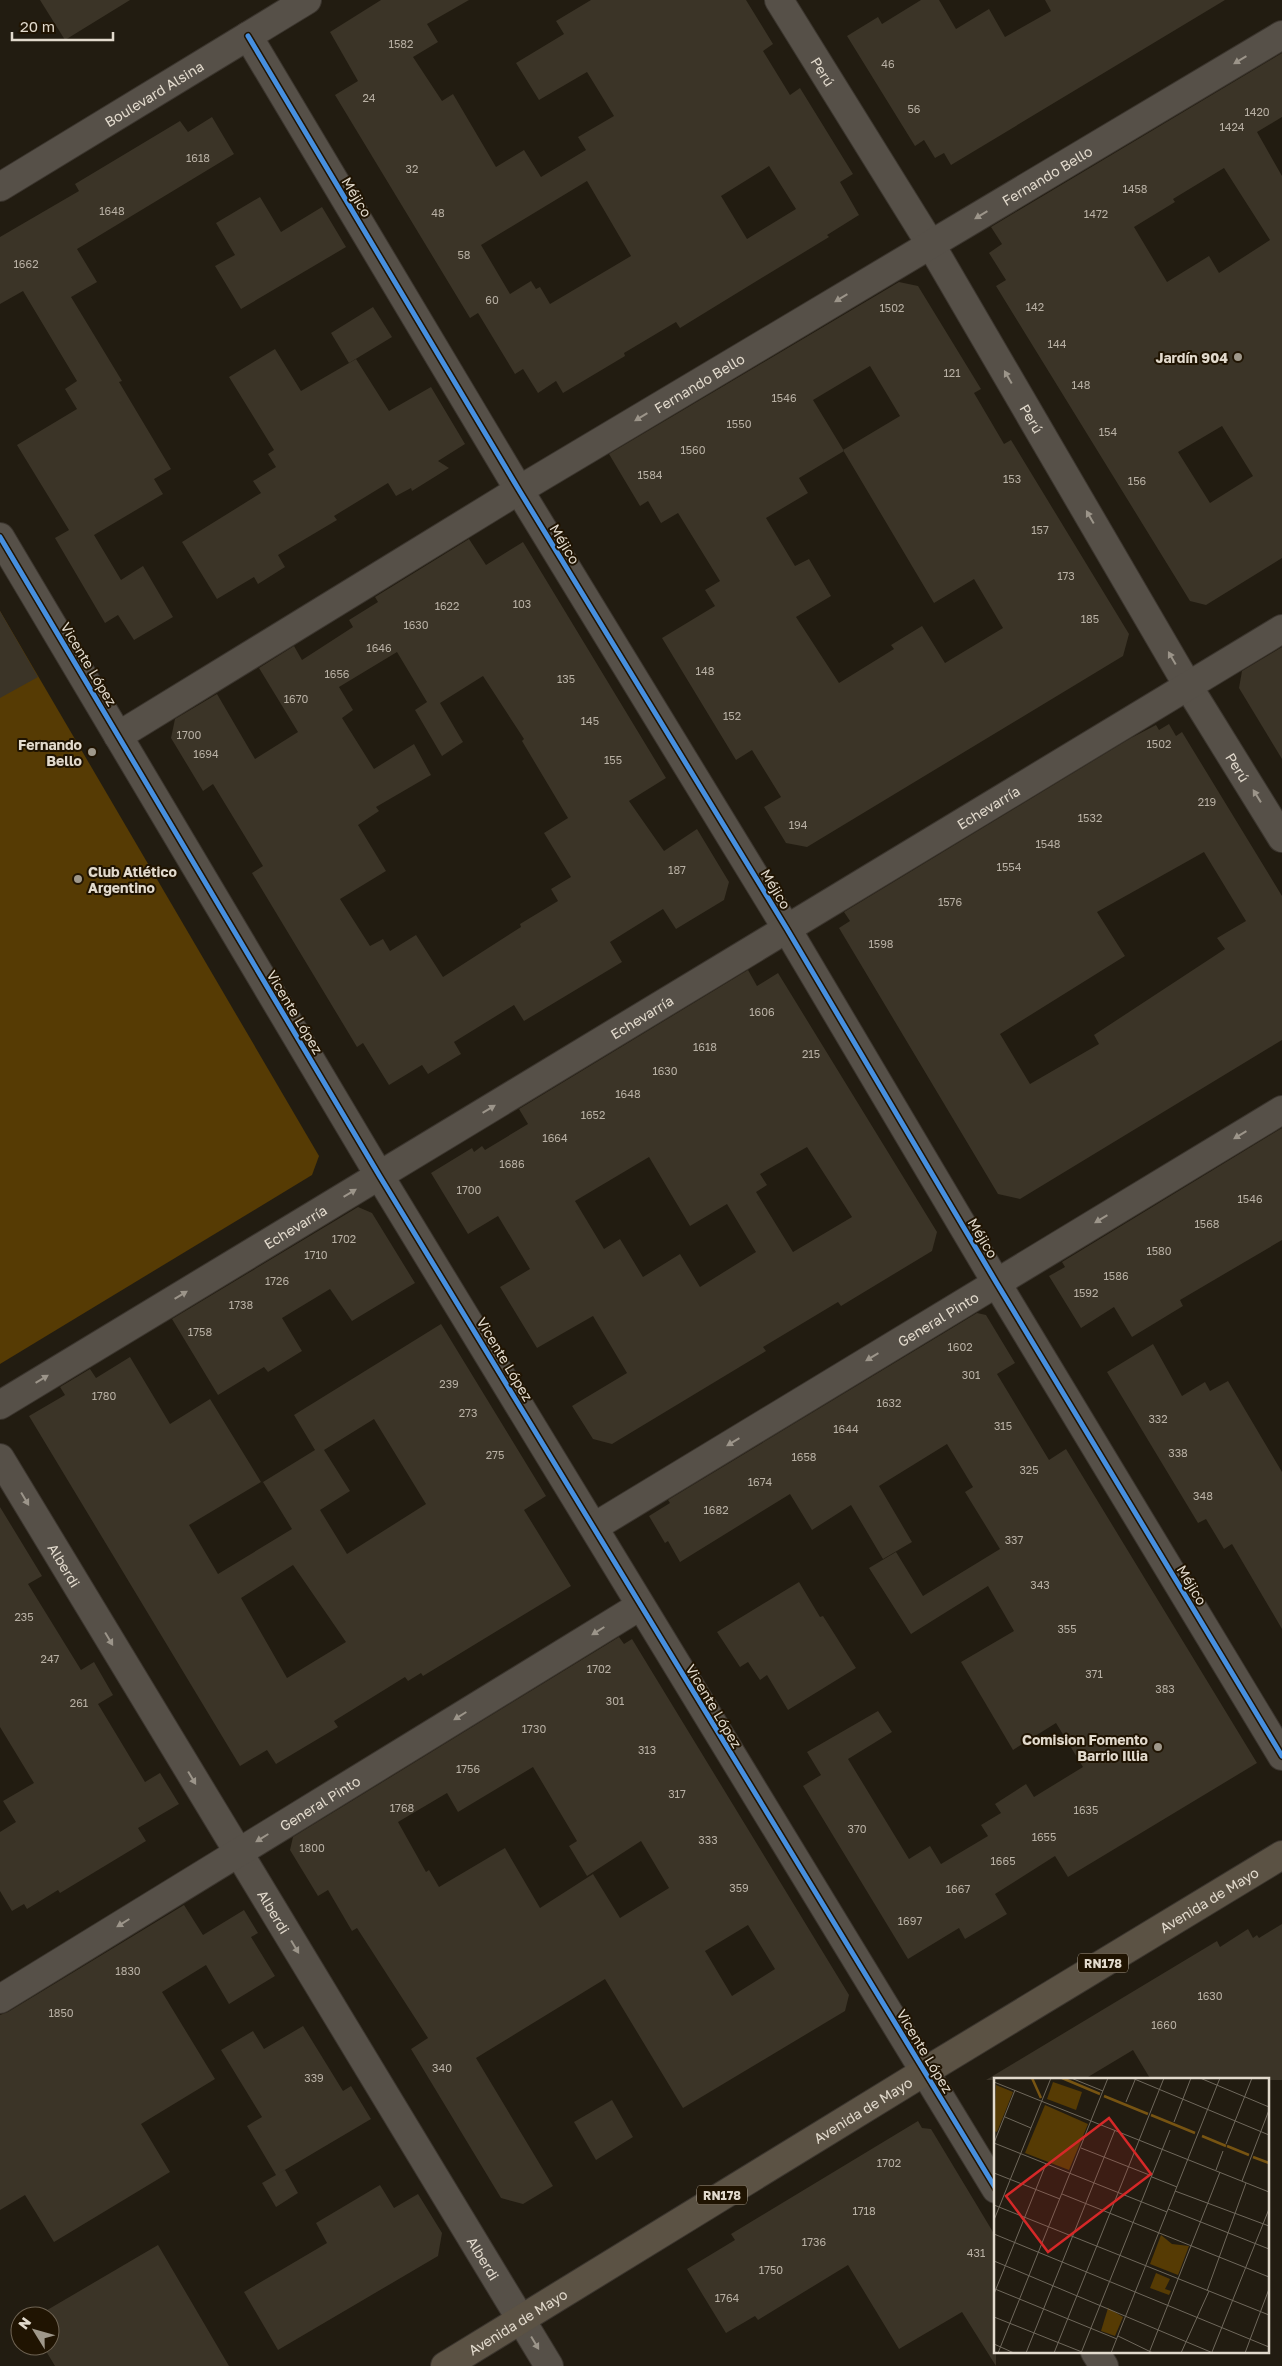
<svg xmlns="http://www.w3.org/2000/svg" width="1282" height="2366" viewBox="0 0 1282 2366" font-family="'Golos Text',sans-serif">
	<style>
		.green { fill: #563b04 }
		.building { fill: #3b3427; fill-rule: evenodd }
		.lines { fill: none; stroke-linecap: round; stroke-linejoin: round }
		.street-casing { stroke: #3b352e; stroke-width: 30 }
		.secondary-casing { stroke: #3b352e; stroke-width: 30 }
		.primary-casing { stroke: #3b352e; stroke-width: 30 }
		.street { stroke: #565048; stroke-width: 28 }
		.secondary { stroke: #565048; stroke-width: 28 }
		.primary { stroke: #5b5244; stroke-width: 28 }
		.cycleway-casing { stroke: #201402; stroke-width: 8 }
		.cycleway { stroke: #468fdf; stroke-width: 5 }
		.oneway { fill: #9c958a }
		.poi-dot { fill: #9f988b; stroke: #201402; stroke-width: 2 }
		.labels { text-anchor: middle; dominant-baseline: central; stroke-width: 4; stroke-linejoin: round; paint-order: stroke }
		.number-label { font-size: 11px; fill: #b8b0a4 }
		.shield { fill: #201402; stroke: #a89f90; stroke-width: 1 }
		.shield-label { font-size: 12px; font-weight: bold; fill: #e2dacd }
		.street-label { font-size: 14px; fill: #e2dacd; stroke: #201402 }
		.poi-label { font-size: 14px; font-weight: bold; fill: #e2dacd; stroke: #201402; text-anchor: end }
		.inset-river { fill: none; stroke: #775412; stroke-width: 2.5 }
		.inset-road { fill: none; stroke: #6f685c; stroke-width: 1 }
		.view { fill: #d62828; fill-opacity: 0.15; stroke: #d62828; stroke-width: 2.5 }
		.inset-edge { fill: none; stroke: #e2dacd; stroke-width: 2.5 }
	</style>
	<rect width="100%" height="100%" fill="#221c11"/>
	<path class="green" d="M0,611L319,1156L312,1175L0,1364Z"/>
	<g class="building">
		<path d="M40,0H130L65,40Z"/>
		<path d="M381,0H469L427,24L438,42L413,57L442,101L453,94L496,167L524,150L541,177L586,150L578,137L614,116L587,72L539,100L516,63L564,34L556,21L591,0H746L773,44L763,51L790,95L800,88L853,174L840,182L859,215L827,235L829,237L724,301L680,328L676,322L624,353L625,356L563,393L556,381L538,393L523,369L515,374L478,313L470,318L335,95L358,81L330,32ZM769,166L796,209L747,239L721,196ZM587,181L631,256L550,304L540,287L536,289L531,281L510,294L481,245Z"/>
		<path d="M921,0H939L956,29L989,9L1005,37L1051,11L1045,0H1225L951,165L944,153L935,158L924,140L915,146L847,36L878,17L882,24Z"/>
		<path d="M1282,53V117L1257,132L1282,176V558L1206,605L1190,601L996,286L1006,280L989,253L1002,244L991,227ZM1224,168L1270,240L1219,273L1209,256L1167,282L1134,227L1175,202L1173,199ZM1222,426L1253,476L1210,503L1178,452Z"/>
		<path d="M212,117L234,154L77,249L97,282L71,297L122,381L119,382L171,469L154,479L163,494L94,535L121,580L143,566L173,617L134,640L118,615L105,623L55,538L69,530L17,445L77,409L65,389L77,381L23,291L0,304V237L79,191L75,184L180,121L188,132Z"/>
		<path d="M260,197L281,232L322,207L346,247L241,309L215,266L235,255L216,223Z"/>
		<path d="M899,282L918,286L981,389L974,393L1004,444L1011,440L1129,634L1123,656L807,847L786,843L764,807L781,797L752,750L736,760L662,638L715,606L705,590L720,581L678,513L661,523L648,501L640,506L609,454ZM870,366L900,416L843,450L934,603L974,579L1003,628L945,663L922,626L891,645L894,649L839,683L796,617L831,596L809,559L795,566L766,518L808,493L799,478L844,451L813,400Z"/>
		<path d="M373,307L392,337L349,363L331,333Z"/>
		<path d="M275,349L301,391L356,359L389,411L431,387L465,444L438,461L449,468L412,491L411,488L396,496L388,483L334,516L337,520L278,555L285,567L258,584L254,577L217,599L182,542L261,493L253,481L276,467L268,454L274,450L229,377Z"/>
		<path d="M469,539L486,565L523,542L666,778L629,801L664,851L697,829L729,882L724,900L676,929L663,909L610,942L622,962L524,1021L514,1005L454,1042L461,1054L428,1074L422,1065L389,1085L363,1043L357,1047L252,873L263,866L213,784L203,791L171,738L175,719L217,694L255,759L298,732L259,668L294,646L302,660L353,627L349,620L378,602L375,597ZM397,652L427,702L415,710L442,756L463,742L440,703L483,676L524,739L522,741L568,818L544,833L571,877L551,889L558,901L520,924L521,927L443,977L416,935L390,951L383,939L370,946L340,899L386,871L358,825L379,811L376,807L431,775L414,744L374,769L342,718L353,710L339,687Z"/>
		<path d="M0,611L38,677L0,698Z"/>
		<path d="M1282,647V759L1239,688L1242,671Z"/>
		<path d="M1169,724L1176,736L1182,732L1282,896V1040L1020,1199L998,1194L839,928L850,921L844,912L1131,738L1156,725L1159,730ZM1204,852L1246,921L1217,938L1225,949L1094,1035L1099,1044L1030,1084L1000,1034L1125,956L1097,912Z"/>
		<path d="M748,970L757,986L778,973L937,1232L932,1251L841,1306L838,1302L763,1347L766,1351L612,1444L593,1439L572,1406L627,1373L593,1316L537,1348L500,1287L530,1269L498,1216L468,1234L431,1173L472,1148L474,1152L482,1146L485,1150L528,1124L519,1109ZM807,1147L852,1217L793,1252L756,1192L767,1185L760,1174ZM649,1157L690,1226L727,1204L756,1252L700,1287L680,1254L643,1277L620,1239L604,1249L575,1201Z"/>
		<path d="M1282,1128V1240L1180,1300L1183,1306L1132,1337L1114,1307L1081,1328L1049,1276L1065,1267L1062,1262Z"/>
		<path d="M358,1207L372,1213L415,1283L352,1321L330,1289L282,1318L302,1351L268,1372L264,1367L218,1395L172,1319Z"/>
		<path d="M977,1313L986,1315L1015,1363L997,1374L1049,1460L1066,1449L1257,1763L1068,1877L1055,1856L995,1894L1007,1914L965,1939L959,1928L908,1959L803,1786L821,1775L807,1752L878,1711L892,1732L848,1759L909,1859L930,1846L941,1864L988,1836L981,1825L1001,1813L995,1804L1026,1784L1034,1797L1083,1767L1056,1723L1013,1750L961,1662L1014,1631L988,1586L911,1634L869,1568L896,1552L923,1596L1000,1549L965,1492L973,1487L947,1444L879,1486L912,1542L883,1559L851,1505L812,1530L790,1494L680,1562L668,1541L665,1543L649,1516L670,1503L668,1500Z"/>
		<path d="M441,1324L546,1496L524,1510L571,1586L423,1676L421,1673L408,1681L405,1677L334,1721L338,1727L276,1764L267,1750L240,1766L29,1416L65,1395L60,1387L90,1369L96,1378L130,1357L170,1424L210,1399L261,1482L189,1525L218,1574L292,1529L263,1482L315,1450L294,1415ZM374,1419L426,1504L347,1554L320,1510L350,1491L324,1450ZM293,1565L346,1642L287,1678L241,1598Z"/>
		<path d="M1153,1344L1182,1396L1205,1382L1210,1391L1228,1381L1282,1472V1629L1232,1544L1224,1549L1206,1519L1198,1523L1107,1372Z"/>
		<path d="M0,1507L42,1576L28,1584L81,1670L94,1662L113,1695L98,1704L145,1782L160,1773L179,1804L138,1828L146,1841L60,1893L58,1890L27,1909L24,1904L12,1911L0,1891V1832L16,1822L3,1801L34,1783L0,1727Z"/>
		<path d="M799,1582L820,1617L823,1616L856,1668L788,1710L767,1675L760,1680L748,1662L740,1667L717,1632Z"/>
		<path d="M619,1637L624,1644L632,1639L849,1995L845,2011L683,2108L605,1979L476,2058L553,2186L523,2204L501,2198L411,2049L428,2038L357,1928L352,1931L328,1890L318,1896L290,1850L293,1837ZM533,1767L577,1841L569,1846L587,1876L641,1841L669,1888L620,1918L593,1874L540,1908L505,1848L439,1887L429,1870L426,1872L398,1822L447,1793L458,1812ZM748,1925L775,1969L732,1996L705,1951Z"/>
		<path d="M184,1905L203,1935L244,1910L258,1933L251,1937L275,1976L229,2004L206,1965L162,1992L215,2079L141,2124L170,2172L54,2242L25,2195L0,2210V2015L8,2012Z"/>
		<path d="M1282,1924V2080H1151L1133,2050L1083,2080H986L1217,1941L1220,1947L1248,1929L1253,1938L1257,1935L1259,1938Z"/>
		<path d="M303,2026L343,2091L351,2086L371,2119L278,2174L285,2170L298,2193L276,2207L262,2183L276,2175L247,2126L262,2117L221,2050L253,2031L264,2049Z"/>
		<path d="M612,2100L633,2137L596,2160L574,2122Z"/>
		<path d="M918,2121L922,2128L931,2129L996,2237V2366L962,2312L899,2349L848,2265L758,2320L755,2316L726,2333L687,2269L735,2240L731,2234Z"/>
		<path d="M380,2185L394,2208L418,2194L442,2233L438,2256L278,2350L244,2292L327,2243L316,2223Z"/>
		<path d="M158,2245L229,2366H55L43,2346H50V2316H37Z"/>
	</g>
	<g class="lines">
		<defs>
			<g id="street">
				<path id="s1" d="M779,0L931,245L1188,686L1282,838"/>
				<path d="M248,36L519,490L787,929L996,1282L1282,1756"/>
				<path d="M0,537L379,1175L996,2189"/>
				<path id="s2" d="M118,736L519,490L1282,35"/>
				<path id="s3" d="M0,1405L1282,629"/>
				<path id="s4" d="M0,1458L549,2366"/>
				<path id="s5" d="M594,1527L1282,1110"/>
				<path id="s6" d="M0,1999L640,1606"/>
				<path d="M1095,2352L1104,2366"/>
			</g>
			<g id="secondary">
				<path id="s7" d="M0,187L307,0"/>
			</g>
			<g id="primary">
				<path id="s8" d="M445,2366L924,2072L1282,1855"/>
			</g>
		</defs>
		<use href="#street" class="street-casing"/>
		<use href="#secondary" class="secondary-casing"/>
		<use href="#primary" class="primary-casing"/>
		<use href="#street" class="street"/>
		<use href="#secondary" class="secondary"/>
		<use href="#primary" class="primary"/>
		<defs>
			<g id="cycleway">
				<path d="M248,36L519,490L787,929L996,1282L1282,1756"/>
				<path d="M0,537L379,1175L996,2189"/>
			</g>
		</defs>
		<use href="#cycleway" class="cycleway-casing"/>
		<use href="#cycleway" class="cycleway"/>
	</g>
	<defs><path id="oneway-solid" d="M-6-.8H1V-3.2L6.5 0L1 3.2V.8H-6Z" transform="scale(1.25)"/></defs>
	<g class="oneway">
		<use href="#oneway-solid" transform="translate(1240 60) rotate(149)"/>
		<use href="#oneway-solid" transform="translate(981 215) rotate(149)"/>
		<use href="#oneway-solid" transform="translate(841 298) rotate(149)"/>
		<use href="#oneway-solid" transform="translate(1008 377) rotate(-120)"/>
		<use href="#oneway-solid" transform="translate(641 417) rotate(149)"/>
		<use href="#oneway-solid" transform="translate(1090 517) rotate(-120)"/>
		<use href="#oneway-solid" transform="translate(1172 658) rotate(-120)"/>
		<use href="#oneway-solid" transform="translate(1257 796) rotate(-122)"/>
		<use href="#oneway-solid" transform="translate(489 1109) rotate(-31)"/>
		<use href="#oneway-solid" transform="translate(1240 1135) rotate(149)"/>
		<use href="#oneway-solid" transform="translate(350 1193) rotate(-31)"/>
		<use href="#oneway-solid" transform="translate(1101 1219) rotate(149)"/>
		<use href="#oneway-solid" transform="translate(181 1295) rotate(-31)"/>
		<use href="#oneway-solid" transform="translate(872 1357) rotate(149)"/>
		<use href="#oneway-solid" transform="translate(42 1379) rotate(-31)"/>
		<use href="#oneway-solid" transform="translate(733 1442) rotate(149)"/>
		<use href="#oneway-solid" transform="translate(25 1499) rotate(59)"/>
		<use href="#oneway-solid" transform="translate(598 1631) rotate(148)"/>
		<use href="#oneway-solid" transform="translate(109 1639) rotate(59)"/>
		<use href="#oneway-solid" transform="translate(460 1716) rotate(148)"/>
		<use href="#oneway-solid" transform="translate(192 1778) rotate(59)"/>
		<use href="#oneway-solid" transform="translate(262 1838) rotate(148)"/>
		<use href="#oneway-solid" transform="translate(123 1923) rotate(148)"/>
		<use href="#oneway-solid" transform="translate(295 1947) rotate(59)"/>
		<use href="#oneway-solid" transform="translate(535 2343) rotate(59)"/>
	</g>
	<g class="poi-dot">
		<circle cx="1238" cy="357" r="5"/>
		<circle cx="92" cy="752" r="5"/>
		<circle cx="78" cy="879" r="5"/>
		<circle cx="1158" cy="1747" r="5"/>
	</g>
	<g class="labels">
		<g class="number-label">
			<text x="401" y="43">1582</text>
			<text x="888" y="63">46</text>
			<text x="369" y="97">24</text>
			<text x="914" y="108">56</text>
			<text x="1257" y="111">1420</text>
			<text x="1232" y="126">1424</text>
			<text x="198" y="157">1618</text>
			<text x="412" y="168">32</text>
			<text x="1135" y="188">1458</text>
			<text x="112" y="210">1648</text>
			<text x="438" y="212">48</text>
			<text x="1096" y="213">1472</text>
			<text x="464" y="254">58</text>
			<text x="26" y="263">1662</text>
			<text x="492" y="299">60</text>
			<text x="1035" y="306">142</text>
			<text x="892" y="307">1502</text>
			<text x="1057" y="343">144</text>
			<text x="952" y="372">121</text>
			<text x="1081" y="384">148</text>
			<text x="784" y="397">1546</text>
			<text x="739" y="423">1550</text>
			<text x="1108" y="431">154</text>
			<text x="693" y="449">1560</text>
			<text x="650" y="474">1584</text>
			<text x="1012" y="478">153</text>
			<text x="1137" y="480">156</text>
			<text x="1040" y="529">157</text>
			<text x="1066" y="575">173</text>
			<text x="522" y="603">103</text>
			<text x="447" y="605">1622</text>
			<text x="1090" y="618">185</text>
			<text x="416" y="624">1630</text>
			<text x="379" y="647">1646</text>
			<text x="705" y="670">148</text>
			<text x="337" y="673">1656</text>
			<text x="566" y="678">135</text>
			<text x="296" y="698">1670</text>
			<text x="732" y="715">152</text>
			<text x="590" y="720">145</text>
			<text x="189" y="734">1700</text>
			<text x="1159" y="743">1502</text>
			<text x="206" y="753">1694</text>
			<text x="613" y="759">155</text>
			<text x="1207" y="801">219</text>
			<text x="1090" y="817">1532</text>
			<text x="798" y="824">194</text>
			<text x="1048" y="843">1548</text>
			<text x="1009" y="866">1554</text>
			<text x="677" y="869">187</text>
			<text x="950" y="901">1576</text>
			<text x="881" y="943">1598</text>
			<text x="762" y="1011">1606</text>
			<text x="705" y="1046">1618</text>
			<text x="811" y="1053">215</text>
			<text x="665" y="1070">1630</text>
			<text x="628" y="1093">1648</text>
			<text x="593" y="1114">1652</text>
			<text x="555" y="1137">1664</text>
			<text x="512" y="1163">1686</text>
			<text x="469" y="1189">1700</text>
			<text x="1250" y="1198">1546</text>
			<text x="1207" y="1223">1568</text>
			<text x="344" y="1238">1702</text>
			<text x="1159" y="1250">1580</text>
			<text x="316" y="1254">1710</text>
			<text x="1116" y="1275">1586</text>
			<text x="277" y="1280">1726</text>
			<text x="1086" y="1292">1592</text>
			<text x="241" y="1304">1738</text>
			<text x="200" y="1331">1758</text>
			<text x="960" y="1346">1602</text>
			<text x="971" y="1374">301</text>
			<text x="449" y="1383">239</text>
			<text x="104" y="1395">1780</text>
			<text x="889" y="1402">1632</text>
			<text x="468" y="1412">273</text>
			<text x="1158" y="1418">332</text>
			<text x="1003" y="1425">315</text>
			<text x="846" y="1428">1644</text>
			<text x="1178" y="1452">338</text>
			<text x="495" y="1454">275</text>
			<text x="804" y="1456">1658</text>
			<text x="1029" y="1469">325</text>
			<text x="760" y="1481">1674</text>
			<text x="1203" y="1495">348</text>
			<text x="716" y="1509">1682</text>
			<text x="1014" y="1539">337</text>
			<text x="1040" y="1584">343</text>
			<text x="24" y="1616">235</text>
			<text x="1067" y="1628">355</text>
			<text x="50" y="1658">247</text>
			<text x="599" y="1668">1702</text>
			<text x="1094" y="1673">371</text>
			<text x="1165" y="1688">383</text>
			<text x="615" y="1700">301</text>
			<text x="79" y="1702">261</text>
			<text x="534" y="1728">1730</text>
			<text x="647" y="1749">313</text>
			<text x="468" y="1768">1756</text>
			<text x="677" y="1793">317</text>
			<text x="402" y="1807">1768</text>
			<text x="1086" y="1809">1635</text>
			<text x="857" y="1828">370</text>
			<text x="1044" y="1836">1655</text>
			<text x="708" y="1839">333</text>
			<text x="312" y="1847">1800</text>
			<text x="1003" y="1860">1665</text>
			<text x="739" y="1887">359</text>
			<text x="958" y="1888">1667</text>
			<text x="910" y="1920">1697</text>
			<text x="128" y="1970">1830</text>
			<text x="1210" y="1995">1630</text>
			<text x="61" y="2012">1850</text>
			<text x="1164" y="2024">1660</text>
			<text x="442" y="2067">340</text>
			<text x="314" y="2077">339</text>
			<text x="889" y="2162">1702</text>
			<text x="864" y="2210">1718</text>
			<text x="814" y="2241">1736</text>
			<text x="976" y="2252">431</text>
			<text x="771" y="2269">1750</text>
			<text x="727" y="2297">1764</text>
		</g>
		<g class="shield">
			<rect x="1078" y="1953.5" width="50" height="19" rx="4"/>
			<rect x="697" y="2185.5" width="50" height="19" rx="4"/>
		</g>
		<g class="shield-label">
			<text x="1103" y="1963">RN178</text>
			<text x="722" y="2195">RN178</text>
		</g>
		<g class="street-label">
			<text stroke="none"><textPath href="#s1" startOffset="84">Perú</textPath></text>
			<text stroke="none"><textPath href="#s7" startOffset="180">Boulevard Alsina</textPath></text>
			<text stroke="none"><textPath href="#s2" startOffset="1085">Fernando Bello</textPath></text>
			<text transform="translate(357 197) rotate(59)">Méjico</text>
			<text stroke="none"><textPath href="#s2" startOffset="680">Fernando Bello</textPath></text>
			<text stroke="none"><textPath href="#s1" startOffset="489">Perú</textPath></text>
			<text transform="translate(565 544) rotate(59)">Méjico</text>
			<text transform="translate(89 664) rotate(59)">Vicente López</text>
			<text stroke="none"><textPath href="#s1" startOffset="894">Perú</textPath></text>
			<text stroke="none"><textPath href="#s3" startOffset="1155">Echevarría</textPath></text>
			<text transform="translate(776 889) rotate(59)">Méjico</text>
			<text transform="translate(295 1012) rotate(59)">Vicente López</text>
			<text stroke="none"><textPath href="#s3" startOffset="750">Echevarría</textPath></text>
			<text stroke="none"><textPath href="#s3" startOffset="345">Echevarría</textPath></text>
			<text transform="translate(983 1238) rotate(59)">Méjico</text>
			<text stroke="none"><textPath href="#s5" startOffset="402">General Pinto</textPath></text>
			<text transform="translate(505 1359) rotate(59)">Vicente López</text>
			<text stroke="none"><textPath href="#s4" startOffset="125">Alberdi</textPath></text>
			<text transform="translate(1192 1585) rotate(59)">Méjico</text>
			<text transform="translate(714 1706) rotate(59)">Vicente López</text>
			<text stroke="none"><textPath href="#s6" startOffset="375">General Pinto</textPath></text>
			<text stroke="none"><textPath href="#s8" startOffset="895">Avenida de Mayo</textPath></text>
			<text stroke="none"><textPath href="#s4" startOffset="530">Alberdi</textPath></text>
			<text transform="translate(925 2051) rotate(59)">Vicente López</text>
			<text stroke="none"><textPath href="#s8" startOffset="490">Avenida de Mayo</textPath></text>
			<text stroke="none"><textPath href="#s4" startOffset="935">Alberdi</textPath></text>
			<text stroke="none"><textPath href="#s8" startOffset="85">Avenida de Mayo</textPath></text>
		</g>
		<g class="poi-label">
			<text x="1228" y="357">Jardín 904</text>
			<text x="82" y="744">Fernando<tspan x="82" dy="16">Bello</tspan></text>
			<text x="88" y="871" text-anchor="start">Club Atlético<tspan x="88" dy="16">Argentino</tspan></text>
			<text x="1148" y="1739">Comision Fomento<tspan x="1148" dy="16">Barrio Illia</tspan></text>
		</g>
	</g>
	<g transform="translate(994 2078)">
		<rect width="275" height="275" fill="#221c11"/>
		<path d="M59,4L88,14L82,32L53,21ZM2,7L19,14L3,54L0,53ZM51,27L94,46L75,92L31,75ZM167,157L178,166L195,168L184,197L156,186ZM162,195L176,201L171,211L177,213L175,217L156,210ZM114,230L129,239L121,258L107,253Z" fill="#563b04"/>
		<path class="inset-river" d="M38,0L47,20M68,0L106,16M110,18L154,36M157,37L201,55M208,58L232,68M233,68L255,77M259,79L275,85"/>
		<path class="inset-road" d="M77,0L109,13M138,0L275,57M206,0L275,29M0,4L47,23M47,23L275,114M132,24L141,2M11,39L37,50M180,44L197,0M0,65L173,134M0,65L21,12M232,66L258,0M87,70L158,98M222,92L229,73M0,95L66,121M158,99L183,109M248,103L275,32M181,113L275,148M68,116L275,199M0,127L275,237M174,131L275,171M0,142L57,0M0,156L275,269M0,183L219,275M1,211L123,261M213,213L252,105M0,216L52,86M0,239L88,274M124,258L159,275M0,266L20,275M218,274L275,131M4,275L114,0M32,275L121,52M60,275L170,0M87,275L176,52M117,275L226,0M155,275L226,94M187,275L215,213M251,275L275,211"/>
		<path class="view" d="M115,40L157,96L54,174L12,118Z"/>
		<rect width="275" height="275" class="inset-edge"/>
	</g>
	<g transform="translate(35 2331) rotate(307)"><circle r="24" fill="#201402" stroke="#6e6353"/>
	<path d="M0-4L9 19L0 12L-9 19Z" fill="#9f988b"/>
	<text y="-8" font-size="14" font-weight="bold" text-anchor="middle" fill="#e2dacd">N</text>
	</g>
	<path d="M12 32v8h101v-8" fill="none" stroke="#e2dacd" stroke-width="2.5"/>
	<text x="20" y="32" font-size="15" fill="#e2dacd" stroke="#201402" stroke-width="4" paint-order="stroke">20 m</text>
</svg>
